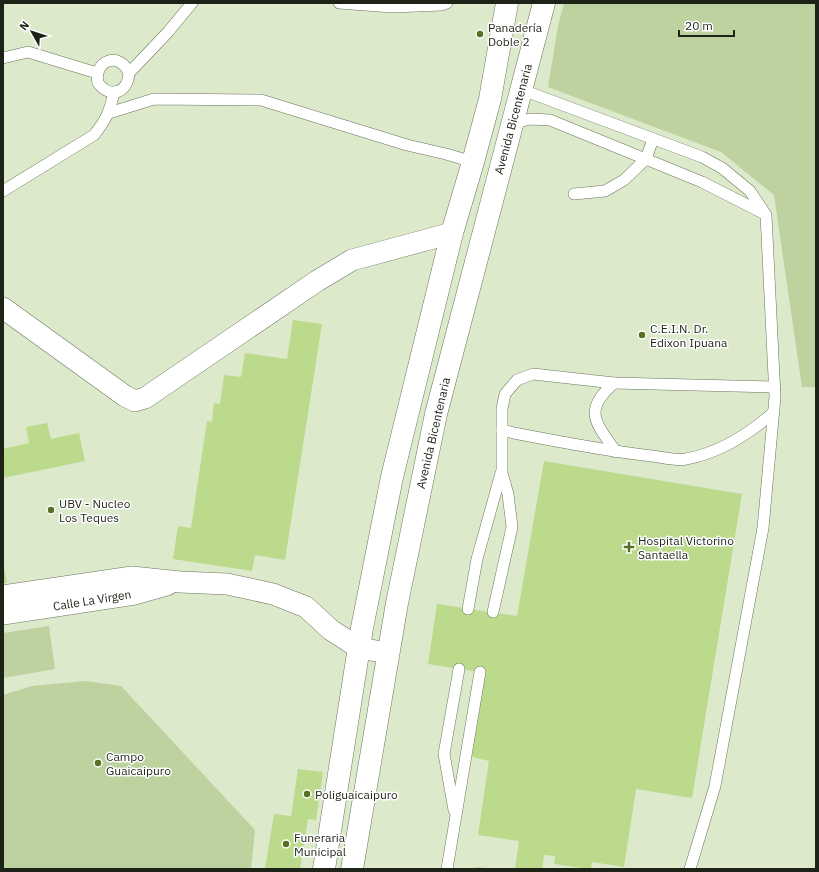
<svg xmlns="http://www.w3.org/2000/svg" width="819" height="872" viewBox="0 0 819 872" font-family="'IBM Plex Sans',sans-serif">
	<style>
		.green { fill: #bdd29f }
		.building { fill: #bcda8c }
		.lines { fill: none; stroke-linecap: round; stroke-linejoin: round }
		.service-casing { stroke: #6a755b; stroke-width: 12 }
		.minor-casing { stroke: #6a755b; stroke-width: 22 }
		.secondary-casing { stroke: #6a755b; stroke-width: 23 }
		.service { stroke: #fff; stroke-width: 11 }
		.minor { stroke: #fff; stroke-width: 21 }
		.secondary { stroke: #fff; stroke-width: 22 }
		.poi-dot { fill: #577023; stroke: #fff; stroke-width: 1.5 }
		.labels { text-anchor: middle; dominant-baseline: central; stroke-width: 3; stroke-linejoin: round; paint-order: stroke }
		.poi-label { font-size: 12px; fill: #1e2318; stroke: #fff; text-anchor: start }
		.street-label { font-size: 12px; fill: #1e2318; stroke: #fff }
	</style>
	<rect width="100%" height="100%" fill="#dde9cb"/>
	<g class="green">
		<path d="M564,3H816V387H802L774,195L721,152L548,87L558,26Z"/>
		<path d="M49,626L55,669L3,678V633Z"/>
		<path d="M86,681L121,686L255,830L251,869H3V695L32,686Z"/>
	</g>
	<g class="building">
		<path d="M293,320L322,324L285,560L255,555L252,571L173,559L178,526L191,528L207,421L212,422L214,403L220,404L224,375L241,377L245,353L287,359Z"/>
		<path d="M47,423L51,439L79,433L85,461L3,478V449L29,443L26,427Z"/>
		<path d="M544,461L742,494L692,798L636,789L624,867L592,862L591,869H589L554,864L555,856L544,855L542,869H515L519,841L478,835L489,761L472,757L485,673L428,664L437,604L517,616Z"/>
		<path d="M3,562L7,583H3Z"/>
		<path d="M298,769L323,772L316,820L308,819L300,869H265L274,814L291,816Z"/>
		<path d="M476,867L487,868V869H475Z"/>
	</g>
	<g class="lines">
		<defs>
			<g id="service">
				<path d="M339,3L392,7L442,5L447,3"/>
				<path d="M3,58L28,52L97,73"/>
				<path d="M129,73C120,51 93,60 98,83C110,99 128,93 129,73L168,32L192,3"/>
				<path d="M520,89L702,157L722,168L750,191L766,215L775,397L763,528L715,786L690,869"/>
				<path d="M109,113L154,99L261,100L407,145L446,154L473,162"/>
				<path d="M511,124L530,119L550,120L702,182L765,214"/>
				<path d="M3,191L94,135C106,120 110,111 114,92"/>
				<path d="M574,194L605,191L624,180L646,159L653,139"/>
				<path d="M614,383C582,411 596,423 616,452"/>
				<path d="M774,412C749,434 719,453 686,459C676,461 662,457 652,456C606,451 560,442 514,433L502,430V409L505,394L517,380L533,374L614,383L775,387"/>
				<path d="M468,609L477,559L501,473"/>
				<path d="M493,612L512,527L508,494L502,473V430"/>
				<path d="M454,810L444,754L459,669"/>
				<path d="M447,869L480,672"/>
			</g>
			<g id="minor">
				<path d="M3,308L125,396L135,401L145,398L317,281L352,260L452,233"/>
				<path d="M3,596L132,577L180,582L227,584L273,594L306,607L331,630L359,648L388,653"/>
				<path d="M3,614L135,594L167,585"/>
			</g>
			<g id="secondary">
				<path d="M324,869L362,628L392,477L452,233L473,162L490,99L507,3"/>
				<path d="M352,869L397,603L436,414L544,3"/>
			</g>
		</defs>
		<use href="#service" class="service-casing"/>
		<use href="#minor" class="minor-casing"/>
		<use href="#secondary" class="secondary-casing"/>
		<use href="#service" class="service"/>
		<use href="#minor" class="minor"/>
		<use href="#secondary" class="secondary"/>
	</g>
	<g class="poi-dot">
		<circle cx="480" cy="34" r="4"/>
		<circle cx="642" cy="335" r="4"/>
		<circle cx="51" cy="510" r="4"/>
		<path d="M627 541h4v4h4v4h-4v4h-4v-4h-4v-4h4z"/>
		<circle cx="98" cy="763" r="4"/>
		<circle cx="307" cy="794" r="4"/>
		<circle cx="286" cy="844" r="4"/>
	</g>
	<g class="labels">
		<g class="poi-label">
			<text x="488" y="27">Panadería<tspan x="488" dy="14">Doble 2</tspan></text>
			<text x="650" y="328">C.E.I.N. Dr.<tspan x="650" dy="14">Edixon Ipuana</tspan></text>
			<text x="59" y="503">UBV - Nucleo<tspan x="59" dy="14">Los Teques</tspan></text>
			<text x="638" y="540">Hospital Victorino<tspan x="638" dy="14">Santaella</tspan></text>
			<text x="106" y="756">Campo<tspan x="106" dy="14">Guaicaipuro</tspan></text>
			<text x="315" y="794">Poliguaicaipuro</text>
			<text x="294" y="837">Funeraria<tspan x="294" dy="14">Municipal</tspan></text>
		</g>
		<g class="street-label">
			<text transform="translate(513 119) rotate(-75)">Avenida Bicentenaria</text>
			<text transform="translate(433 433) rotate(-77)">Avenida Bicentenaria</text>
			<text transform="translate(92 600) rotate(-9)">Calle La Virgen</text>
		</g>
	</g>
	<rect width="819" height="872" fill="none" stroke="#1e2318" stroke-width="8"/>
	<g transform="translate(32 32) rotate(309)" stroke="#ffffff" stroke-width="3" paint-order="stroke">
	<path d="M0-3L7 15L0 10L-7 15Z" fill="#1e2318"/>
	<text y="-6" font-size="11" font-weight="bold" text-anchor="middle" fill="#1e2318">N</text>
	</g>
	<path d="M679 30v6h55v-6" fill="none" stroke="#1e2318" stroke-width="2"/>
	<text x="685" y="30" font-size="12" fill="#1e2318" stroke="#ffffff" stroke-width="3" paint-order="stroke">20 m</text>
</svg>
